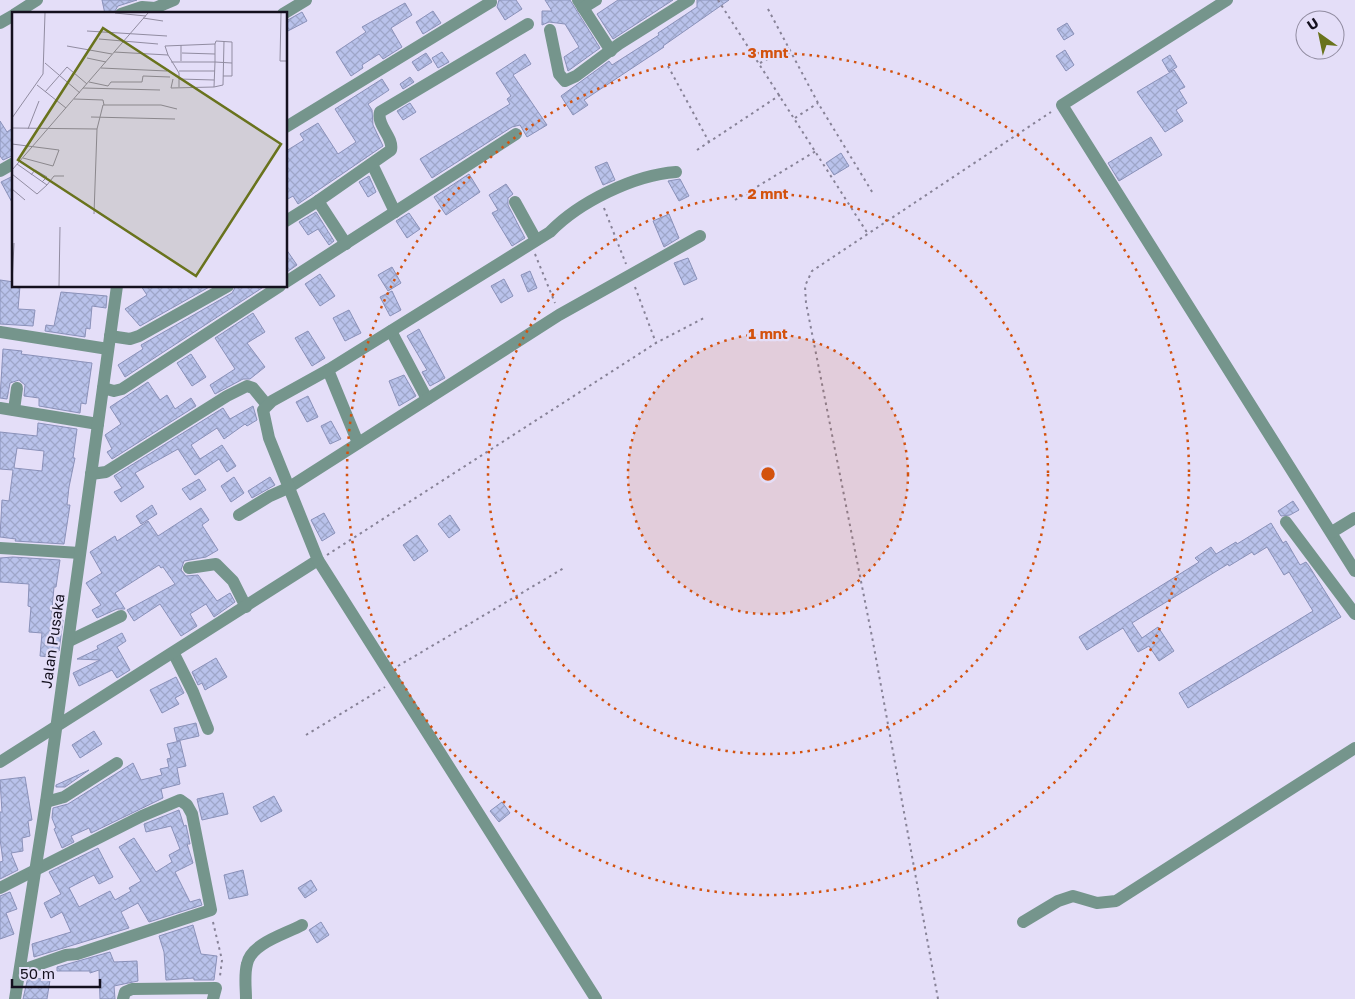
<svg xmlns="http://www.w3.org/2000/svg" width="1355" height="999" viewBox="0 0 1355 999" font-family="'Golos Text',sans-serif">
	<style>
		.building { fill: url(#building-cross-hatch); stroke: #8a91b9; fill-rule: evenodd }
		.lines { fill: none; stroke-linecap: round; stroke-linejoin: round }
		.path { stroke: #878297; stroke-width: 2; stroke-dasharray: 2.5 4; stroke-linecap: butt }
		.minor { stroke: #75958c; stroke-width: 12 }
		.ring { fill: none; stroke: #d3520e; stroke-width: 2.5; stroke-dasharray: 2.5 5 }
		.labels { text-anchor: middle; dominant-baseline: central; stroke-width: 4.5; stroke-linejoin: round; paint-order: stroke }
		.street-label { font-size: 15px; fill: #14101e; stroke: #e4def8 }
		.inset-road { fill: none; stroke: #918ca1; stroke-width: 1 }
		.view { fill: #69731d; fill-opacity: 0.15; stroke: #69731d; stroke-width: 2.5 }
		.inset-edge { fill: none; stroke: #14101e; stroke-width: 2.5 }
		.centre { fill: #d3520e; stroke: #e4def8; stroke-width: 2.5 }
		.ring-label { font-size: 15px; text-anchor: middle; font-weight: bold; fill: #d3520e; stroke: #e4def8; stroke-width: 4.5; stroke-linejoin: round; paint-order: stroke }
	</style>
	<defs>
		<pattern id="building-cross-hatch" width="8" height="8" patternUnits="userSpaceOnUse" patternTransform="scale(1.25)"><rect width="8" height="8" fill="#b9c2eb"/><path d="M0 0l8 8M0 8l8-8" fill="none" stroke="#9ea6c9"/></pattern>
	</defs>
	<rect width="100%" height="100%" fill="#e4def8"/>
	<g class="building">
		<path d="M102,0H137L118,6L113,14H105Z"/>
		<path d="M499,0H516L522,9L505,20L497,7Z"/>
		<path d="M545,0H570L600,48L568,71L564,57L579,47L565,24L549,22L542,25V11H552Z"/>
		<path d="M618,0H673L613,39L597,14Z"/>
		<path d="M697,0H729L663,46L664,47L584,100L588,105L573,115L561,96L609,61L612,65L659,35L658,33L697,7Z"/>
		<path d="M405,3L412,15L391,28L402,47L383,59L379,54L362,65L363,68L351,76L336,52L366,32L362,27Z"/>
		<path d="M433,11L441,23L423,34L416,22Z"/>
		<path d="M302,12L307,21L286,32V21Z"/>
		<path d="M1067,23L1074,34L1064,40L1057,29Z"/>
		<path d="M1065,50L1074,65L1066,71L1056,56Z"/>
		<path d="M442,52L449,62L438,68L432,58Z"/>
		<path d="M426,53L432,62L418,71L412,62Z"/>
		<path d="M525,54L531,64L513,75L547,125L527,137L520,125L512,127L432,178L420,159L510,104L507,99L511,96L496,73Z"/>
		<path d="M1170,55L1177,67L1169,72L1162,60Z"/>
		<path d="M1174,70L1185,87L1179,90L1187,103L1176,110L1183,121L1165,132L1137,92Z"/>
		<path d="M410,77L414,82L403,89L400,84Z"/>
		<path d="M382,79L389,90L368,104L372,110L373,125L383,146L298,204L293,196L286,200V151L304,140L300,134L318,123L338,154L356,142L335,109Z"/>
		<path d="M410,103L416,112L403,120L397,111Z"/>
		<path d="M0,121L7,132L14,127V155L3,160L0,156Z"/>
		<path d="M1151,137L1162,155L1119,181L1108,163Z"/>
		<path d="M841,153L849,166L834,175L826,163Z"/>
		<path d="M607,162L615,180L603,185L595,167Z"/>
		<path d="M14,172V206L1,182L13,176L11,174Z"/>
		<path d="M469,174L480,192L446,215L434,197Z"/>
		<path d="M369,176L376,192L368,197L359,182Z"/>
		<path d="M680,179L689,196L679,201L668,181Z"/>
		<path d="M506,184L513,194L508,198V205L525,238L512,246L492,213L498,210L489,195Z"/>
		<path d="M316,212L334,241L329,245L318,229L308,235L299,222Z"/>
		<path d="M409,213L420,229L407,238L396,221Z"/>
		<path d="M669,214L679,238L664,247L653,221Z"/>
		<path d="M286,249L297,265L287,272L286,270Z"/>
		<path d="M688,258L697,279L684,285L674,263Z"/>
		<path d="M392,267L401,283L388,291L378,275Z"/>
		<path d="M530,271L537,288L528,292L521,275Z"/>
		<path d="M320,274L335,296L320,306L305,284Z"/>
		<path d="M504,279L513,296L501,303L491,286Z"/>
		<path d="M0,280L14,282V286H20L18,309L35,310L33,326L0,324Z"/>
		<path d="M141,286H211L140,326L125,309L147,295Z"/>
		<path d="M236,286H265L125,377L118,365L143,349L141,345L232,293Z"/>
		<path d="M392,291L401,310L390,316L380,297Z"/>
		<path d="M61,292L107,296L106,308L92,306L90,329L86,328L85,337L45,331L46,325L54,326Z"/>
		<path d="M349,310L361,333L345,341L333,318Z"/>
		<path d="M253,313L265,332L247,343L265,367L250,379H243L215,394L210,385L235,369L215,338Z"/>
		<path d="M419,329L445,378L430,386L422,372L427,370L407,336Z"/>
		<path d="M308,331L325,358L312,366L295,338Z"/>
		<path d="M3,349L22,351L21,354L92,363L86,404L81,403L80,413L39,406V398L24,396L25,385L19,380L10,383L7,399L0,398Z"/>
		<path d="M191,354L206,377L192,386L177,363Z"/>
		<path d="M404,375L416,396L399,406L389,381Z"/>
		<path d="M148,382L160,400L167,395L175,409L191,398L196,406L112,459L107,452L112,449L105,435L121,424L110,407Z"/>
		<path d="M308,396L318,417L307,422L296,402Z"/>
		<path d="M253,406L257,420L247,426L245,424L224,439L217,428L191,445L200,459L222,445L236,466L227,472L219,459L195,475L178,449L135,473L144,487L121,502L114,492L122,488L114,476L223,408L230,419Z"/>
		<path d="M331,421L341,439L330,444L321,426Z"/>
		<path d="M38,423L77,429L73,458H75L69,487L67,505H70L64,544L15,541L16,539L0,537L2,500L9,501L13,470L0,469V432L37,436ZM17,448L44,451L42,471L14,468Z"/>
		<path d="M234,477L244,493L231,502L221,486Z"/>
		<path d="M270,477L275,485L252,498L248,491Z"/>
		<path d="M199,479L206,490L190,500L182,489Z"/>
		<path d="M1293,501L1299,510L1290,515L1281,516L1278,511Z"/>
		<path d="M152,505L157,514L141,524L136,516Z"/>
		<path d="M201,508L209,520L202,525L218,550L206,557L184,561L181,570L186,576L198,575L217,601L230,593L235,602L214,617L206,604L190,614L197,626L181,636L160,604L134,621L127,610L175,584L163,567L161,568L159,565L115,593L125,609H117L97,618L92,610L101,605L86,583L102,573L90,552L115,536L117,541L148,521L158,536Z"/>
		<path d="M324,513L335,533L322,541L311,520Z"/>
		<path d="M450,515L460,530L449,538L438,524Z"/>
		<path d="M1271,523L1283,543L1286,541L1300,565L1306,562L1309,566L1341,617L1188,708L1179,693L1313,611L1289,572L1284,575L1267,547L1254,555L1252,552L1229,566L1228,564L1132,623L1142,638L1158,627L1174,651L1159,661L1149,646L1138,652L1123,628L1087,650L1079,637L1199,562L1195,558L1211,547L1216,554L1236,542L1237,544Z"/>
		<path d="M417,535L428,551L414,561L403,545Z"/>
		<path d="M13,557L60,560L56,587H54L51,619L63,620L59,651L50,657L40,656L42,633L29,632L31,607L28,606L29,584L0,582V558Z"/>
		<path d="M122,633L126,641L117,647L130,670L117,678L112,670L79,686L73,673L100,660L77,659L98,649L97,646Z"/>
		<path d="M216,658L227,677L205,690L202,683L198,685L192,672Z"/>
		<path d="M176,677L184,693L175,698L179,704L162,713L150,690Z"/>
		<path d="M196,723L199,736L177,741L174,728Z"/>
		<path d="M94,731L102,744L80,758L72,745Z"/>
		<path d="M180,741L186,766L177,768L180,784L161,789L163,798L91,833L89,828L71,836L74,842L62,848L54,829L56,828L52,818L53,808L68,804L133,763L141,780L162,775L160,769L169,767L167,759L171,758L167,744Z"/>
		<path d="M89,770L65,787H56V785Z"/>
		<path d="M25,777L32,820L28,821L30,836L22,838L23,851L11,853L18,870L0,879V862L3,861L0,839V812H2L0,780Z"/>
		<path d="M223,793L228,814L202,820L197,799Z"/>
		<path d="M274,796L282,811L261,822L253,807Z"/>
		<path d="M502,802L510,813L499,822L490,811Z"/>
		<path d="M179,810L184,826L186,825L190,844H187L193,863L175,872L190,902L200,899L202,905L149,922L138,903L121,912L129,928L34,957L32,944L71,932L62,912L51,918L44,903L61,894L49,872L98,848L113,877L99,884L94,875L69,888L79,907L110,891L115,900L131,891L129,888L141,881L119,847L134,838L156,872L172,862L169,855L180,849L171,826L146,832L144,824Z"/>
		<path d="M243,870L248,895L229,899L224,875Z"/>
		<path d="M311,880L317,890L305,898L298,888Z"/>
		<path d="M10,892L17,909L6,913L14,934L0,939V896Z"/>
		<path d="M321,922L329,935L317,943L309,930Z"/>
		<path d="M193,925L201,954L217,956L214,980H194V978L166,980L164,952L159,936Z"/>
		<path d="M110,952L114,962L137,961L138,981L114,986L115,999H100L99,970L90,973V971H57V967Z"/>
		<path d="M28,977L50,980L47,999H23Z"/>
	</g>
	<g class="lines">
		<g class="path">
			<path d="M718,0L868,234"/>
			<path d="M768,9L818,103L874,195"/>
			<path d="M760,63L789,48"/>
			<path d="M668,66L709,142"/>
			<path d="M795,118L818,103"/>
			<path d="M697,150L780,95"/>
			<path d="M735,200L816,151"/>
			<path d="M604,208L626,264"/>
			<path d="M535,254L555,303"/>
			<path d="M635,287L656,343"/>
			<path d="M327,555L656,343L704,318"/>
			<path d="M398,666L564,568"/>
			<path d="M306,735L385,687"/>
			<path d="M213,922L222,960L220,976"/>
			<path d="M938,999L873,642L806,303L805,286L812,271L1051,112"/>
		</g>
		<g class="minor">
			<path d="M578,0L611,51"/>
			<path d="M1227,0L1062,105L1355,571"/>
			<path d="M583,8L596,0"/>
			<path d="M15,14L37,0"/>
			<path d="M121,14L142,7L155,8L174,0"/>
			<path d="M283,14L306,0"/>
			<path d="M0,23L14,15"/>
			<path d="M550,30L559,74L565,81L576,76L619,44L689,0"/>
			<path d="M286,127L491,2"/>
			<path d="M372,164L395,212"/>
			<path d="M0,171L14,163"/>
			<path d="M318,201L346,244"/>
			<path d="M515,202L536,240"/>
			<path d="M286,221L318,201L391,150C394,137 376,125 380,112L528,24"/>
			<path d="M286,282L516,134"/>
			<path d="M391,331L427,399"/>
			<path d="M0,332L108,349"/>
			<path d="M110,336L130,339L139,336L228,286"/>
			<path d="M328,370L358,443"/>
			<path d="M103,388L114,391L122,389L280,286"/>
			<path d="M0,408L98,424"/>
			<path d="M14,410L17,388"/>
			<path d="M91,474L106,472L227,396L247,386L253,388L267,405"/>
			<path d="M239,515L270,496L288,488L559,315L700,236"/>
			<path d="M1286,522L1355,614"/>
			<path d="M1332,532L1355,518"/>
			<path d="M0,548L80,553"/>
			<path d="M189,568L216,564L233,581L246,607"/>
			<path d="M69,641L121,616"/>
			<path d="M174,654L193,692L208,729"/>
			<path d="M0,762L318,560"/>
			<path d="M46,802L64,797L117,763"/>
			<path d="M0,888L142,816L180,800L187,805L192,814L211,910L77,954L66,955L20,971"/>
			<path d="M1023,922L1058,901L1073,896L1097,903L1116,901L1355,748"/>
			<path d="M15,999L46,802L117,286"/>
			<path d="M123,999L125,992L132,989L216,988L213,999"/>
			<path d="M246,999C246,988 244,975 247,964C251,943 286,934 302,925"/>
			<path d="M596,999L318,560L269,438L263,410L272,401L328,370L550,232C579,202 634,175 676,172"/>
		</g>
	</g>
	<circle cx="768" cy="474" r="140" fill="#d3520e" fill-opacity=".12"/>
	<g class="ring">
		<circle cx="768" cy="474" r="140"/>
		<circle cx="768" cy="474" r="280"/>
		<circle cx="768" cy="474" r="421"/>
	</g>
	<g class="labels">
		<g class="street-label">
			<text transform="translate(52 641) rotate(-82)">Jalan Pusaka</text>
		</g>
	</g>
	<g transform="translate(12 12)">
		<rect width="275" height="275" fill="#e4def8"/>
		<path class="inset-road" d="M103,1L134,4M269,1L268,49H275M131,6L151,9M75,19L155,24M87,27L146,32M203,32L204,29L220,30V64H211M55,34L100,42M102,40L156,43L167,61V75M170,41L203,42M156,43L153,34L203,32V50H159M75,46L94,50M169,49V33M33,51L68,81M89,56L155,59M167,59H203M161,67L159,76L202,75L203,50L220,51M167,67L202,68M77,70L96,74L99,70H130L131,64L158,65M25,73L54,96M202,75L211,73L212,29M71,76L148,78M33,80L55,55L75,72M62,87L91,88L92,93M79,105L163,107M0,106L31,62L33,1M0,116L85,117M16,117L27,89M0,132L47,138L41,154L11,146M0,158L136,1M0,162L25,182L35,173L5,152M19,163L23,158L35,165L30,170M35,173L42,164H52M0,177L13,188M82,202L85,117L91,93H149L165,97M0,272L2,231M47,274L48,215"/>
		<path class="view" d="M91,16L269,132L184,264L6,148Z"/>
		<rect width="275" height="275" class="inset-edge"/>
	</g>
	<circle cx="768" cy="474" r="8" class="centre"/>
	<g class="ring-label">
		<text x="768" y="58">3 mnt</text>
		<text x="768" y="199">2 mnt</text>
		<text x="768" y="339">1 mnt</text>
	</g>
	<g transform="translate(1320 35) rotate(327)"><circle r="24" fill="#e4def8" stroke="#918ca1"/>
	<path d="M0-4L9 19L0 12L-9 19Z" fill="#69731d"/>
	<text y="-8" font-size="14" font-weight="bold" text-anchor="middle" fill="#14101e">U</text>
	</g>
	<path d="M12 979v8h88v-8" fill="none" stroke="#14101e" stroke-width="2.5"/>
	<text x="20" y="979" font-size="15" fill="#14101e" stroke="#e4def8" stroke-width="4" paint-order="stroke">50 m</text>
</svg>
